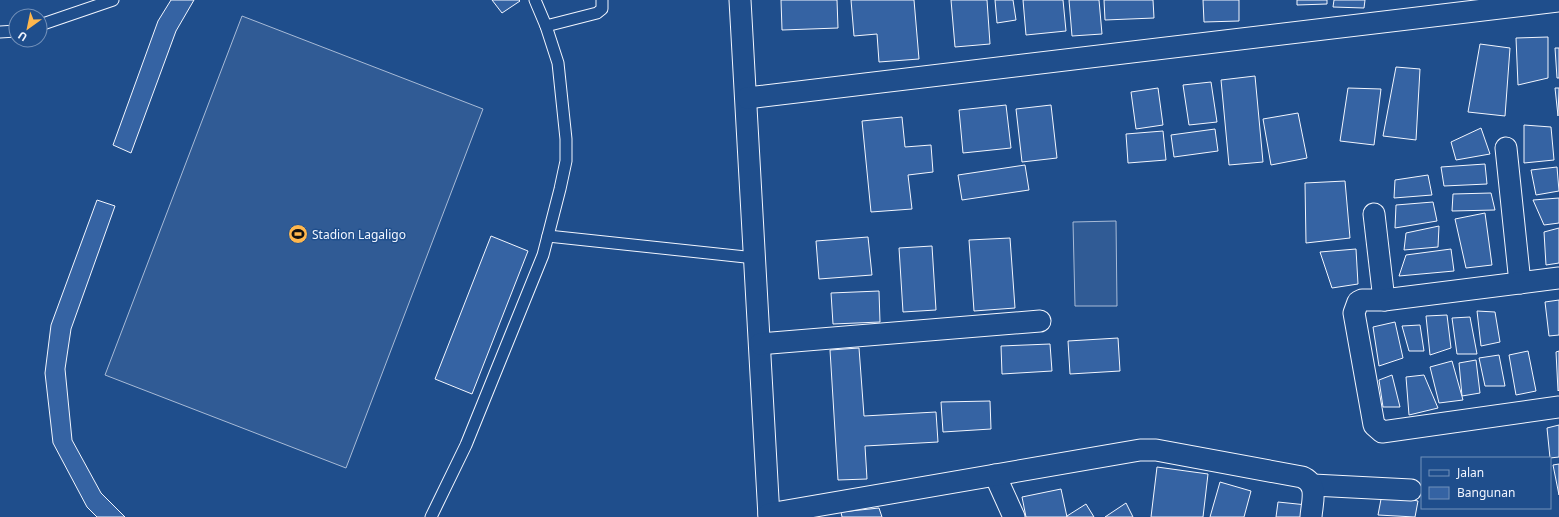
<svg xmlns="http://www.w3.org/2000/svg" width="1559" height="517" viewBox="0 0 1559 517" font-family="'Noto Sans',sans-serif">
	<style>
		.built { fill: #305b95; stroke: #a8bbd7 }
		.building { fill: #3563a3; stroke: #f2f6ff }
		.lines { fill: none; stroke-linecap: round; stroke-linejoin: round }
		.lane-casing { stroke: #f2f6ff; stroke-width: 13 }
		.street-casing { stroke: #f2f6ff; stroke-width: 23 }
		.lane { stroke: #1f4e8c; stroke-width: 11 }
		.street { stroke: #1f4e8c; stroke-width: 21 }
		.labels { text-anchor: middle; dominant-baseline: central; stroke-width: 3; stroke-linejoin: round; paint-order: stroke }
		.poi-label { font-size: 12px; fill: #f2f6ff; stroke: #1f4e8c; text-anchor: start }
	</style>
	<rect width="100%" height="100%" fill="#1f4e8c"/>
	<g class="built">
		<path d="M242,16L483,109L346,468L105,375Z"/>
		<path d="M1116,221L1117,306H1075L1073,222Z"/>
	</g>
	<g class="building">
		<path d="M171,0H194L176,31L131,153L113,145L158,21Z"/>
		<path d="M492,0H519L520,1L502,13Z"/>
		<path d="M781,0H837L838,28L782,30Z"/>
		<path d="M851,0H914L919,59L879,62L877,34L854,36Z"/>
		<path d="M951,0H987L990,44L955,47Z"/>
		<path d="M995,0H1013L1016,20L997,23Z"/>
		<path d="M1023,0H1063L1066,31L1026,35Z"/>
		<path d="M1069,0H1099L1102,34L1072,36Z"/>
		<path d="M1104,0H1153L1154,18L1105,20Z"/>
		<path d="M1203,0H1239V21L1204,22Z"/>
		<path d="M1297,0H1327V4L1297,5Z"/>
		<path d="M1334,0H1365L1364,8L1333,7Z"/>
		<path d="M1548,37V78L1518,85L1516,38Z"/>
		<path d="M1480,44L1510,48L1505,116L1468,112Z"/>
		<path d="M1555,48H1559V78H1557Z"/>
		<path d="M1396,67L1420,69L1416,140L1383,136Z"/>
		<path d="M1255,76L1263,162L1229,165L1221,80Z"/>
		<path d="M1211,82L1217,122L1189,125L1183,85Z"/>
		<path d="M1158,88L1163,125L1136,129L1131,92Z"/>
		<path d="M1348,88L1381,89L1374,145L1340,141Z"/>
		<path d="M1555,88H1559L1558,116Z"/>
		<path d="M1006,105L1011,148L963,153L959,110Z"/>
		<path d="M1051,105L1057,158L1022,162L1016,109Z"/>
		<path d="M1298,113L1307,158L1271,165L1263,119Z"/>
		<path d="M902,117L905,147L931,145L933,172L908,175L912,209L871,212L862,121Z"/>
		<path d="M1524,125L1551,127L1554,160L1524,163Z"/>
		<path d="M1481,128L1490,154L1456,160L1451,142Z"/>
		<path d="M1215,129L1218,151L1174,157L1171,135Z"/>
		<path d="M1163,131L1166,160L1128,163L1126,134Z"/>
		<path d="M1485,164L1487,184L1444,186L1441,167Z"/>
		<path d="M1025,165L1029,190L962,200L958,175Z"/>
		<path d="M1557,167L1559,191L1536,195L1531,170Z"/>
		<path d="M1428,175L1432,195L1394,198L1395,180Z"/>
		<path d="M1345,181L1350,238L1306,243L1305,183Z"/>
		<path d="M1491,193L1495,210L1452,211L1453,194Z"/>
		<path d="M1559,198V223L1544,225L1533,200Z"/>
		<path d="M97,200L115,206L71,329L65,369L72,440L101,493L125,517H97L87,507L53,443L45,373L51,325Z"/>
		<path d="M1433,202L1437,221L1395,228L1396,205Z"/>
		<path d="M1485,213L1492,265L1466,268L1455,219Z"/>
		<path d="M1439,226L1438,247L1404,250L1406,233Z"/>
		<path d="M1559,228V263L1546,265L1544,232Z"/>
		<path d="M491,236L528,251L472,394L435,379Z"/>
		<path d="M868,237L872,275L819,279L816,241Z"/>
		<path d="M1010,238L1015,308L974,311L969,240Z"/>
		<path d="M932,246L936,310L903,312L899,248Z"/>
		<path d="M1356,249L1358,284L1332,288L1320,252Z"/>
		<path d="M1451,249L1454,271L1399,276L1406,255Z"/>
		<path d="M879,291L880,322L833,324L831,293Z"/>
		<path d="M1559,300V335L1549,336L1545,302Z"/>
		<path d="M1477,311L1495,312L1500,342L1481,346Z"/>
		<path d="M1447,315L1451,348L1430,355L1426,316Z"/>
		<path d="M1470,317L1477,354H1457L1452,318Z"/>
		<path d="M1395,322L1403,358L1379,366L1373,327Z"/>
		<path d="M1420,325L1424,351H1409L1402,326Z"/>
		<path d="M1118,338L1120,371L1070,374L1068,341Z"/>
		<path d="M1050,344L1052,371L1002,374L1001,346Z"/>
		<path d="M859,348L864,416L936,412L938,442L865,446L867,479L838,480L830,350Z"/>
		<path d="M1528,351L1536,391L1516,395L1509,355Z"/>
		<path d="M1559,351V390L1558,391L1556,352Z"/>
		<path d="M1499,355L1505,386H1485L1479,358Z"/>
		<path d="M1476,360L1480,393L1462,396L1459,363Z"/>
		<path d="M1452,361L1463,400L1439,403L1430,367Z"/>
		<path d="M1392,375L1400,407H1383L1379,380Z"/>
		<path d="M1424,375L1438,408L1409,415L1406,377Z"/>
		<path d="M990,401L991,429L943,432L941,402Z"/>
		<path d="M1559,425V457L1550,458L1547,428Z"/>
		<path d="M1559,464V495L1553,465Z"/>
		<path d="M1157,467L1208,474L1203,517H1151Z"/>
		<path d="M1220,482L1251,491L1244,517H1210Z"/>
		<path d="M1061,489L1067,517H1026L1022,497Z"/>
		<path d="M1382,494L1418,501L1415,517L1378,515Z"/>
		<path d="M1278,502L1307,505L1305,517H1276Z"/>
		<path d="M1126,503L1133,517H1105Z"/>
		<path d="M1086,504L1094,517H1067V516Z"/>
		<path d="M879,508L882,517H842L841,512Z"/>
	</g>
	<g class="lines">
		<defs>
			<g id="lane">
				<path d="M40,25L113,0"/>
				<path d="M546,26L597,13L602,9V0"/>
				<path d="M0,32L16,31"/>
				<path d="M548,236L755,258"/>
				<path d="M431,517L466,445L543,255L560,189L566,161V139L558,63L546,26L535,0"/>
			</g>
			<g id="street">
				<path d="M740,0L769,517"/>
				<path d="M747,98L1559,1"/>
				<path d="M1506,148L1520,283"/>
				<path d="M1374,214L1384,300"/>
				<path d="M1559,278L1384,300H1362L1358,302L1354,313L1374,425L1382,432L1559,407"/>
				<path d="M760,344L1040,321"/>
				<path d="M995,475L1014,517"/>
				<path d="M1313,485L1411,490"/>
				<path d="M769,514L1140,450H1156L1302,477C1319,484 1312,502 1311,517"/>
			</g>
		</defs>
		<use href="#lane" class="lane-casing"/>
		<use href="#street" class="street-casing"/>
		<use href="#lane" class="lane"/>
		<use href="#street" class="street"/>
	</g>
	<defs>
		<symbol id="stadium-disc" viewBox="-11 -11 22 22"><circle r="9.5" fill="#ffb74d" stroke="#1f4e8c"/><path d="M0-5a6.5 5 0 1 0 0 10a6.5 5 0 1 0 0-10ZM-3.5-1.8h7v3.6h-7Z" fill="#111"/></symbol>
	</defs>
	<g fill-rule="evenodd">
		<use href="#stadium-disc" x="287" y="223" width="22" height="22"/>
	</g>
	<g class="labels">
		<g class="poi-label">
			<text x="312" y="234">Stadion Lagaligo</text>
		</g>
	</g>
	<rect x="1421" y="457" width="130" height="52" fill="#1f4e8c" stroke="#7391ba"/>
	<rect x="1429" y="470" width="20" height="6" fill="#1f4e8c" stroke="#7391ba"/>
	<text x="1457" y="477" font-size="12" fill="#f2f6ff">Jalan</text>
	<rect x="1429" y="487" width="20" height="12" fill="#3563a3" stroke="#7391ba"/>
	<text x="1457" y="497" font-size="12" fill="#f2f6ff">Bangunan</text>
	<g transform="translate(28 28) rotate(213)"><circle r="19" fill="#1f4e8c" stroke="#7391ba"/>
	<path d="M0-3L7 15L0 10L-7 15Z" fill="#ffb74d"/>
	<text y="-6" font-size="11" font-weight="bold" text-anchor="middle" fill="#f2f6ff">U</text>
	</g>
</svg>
